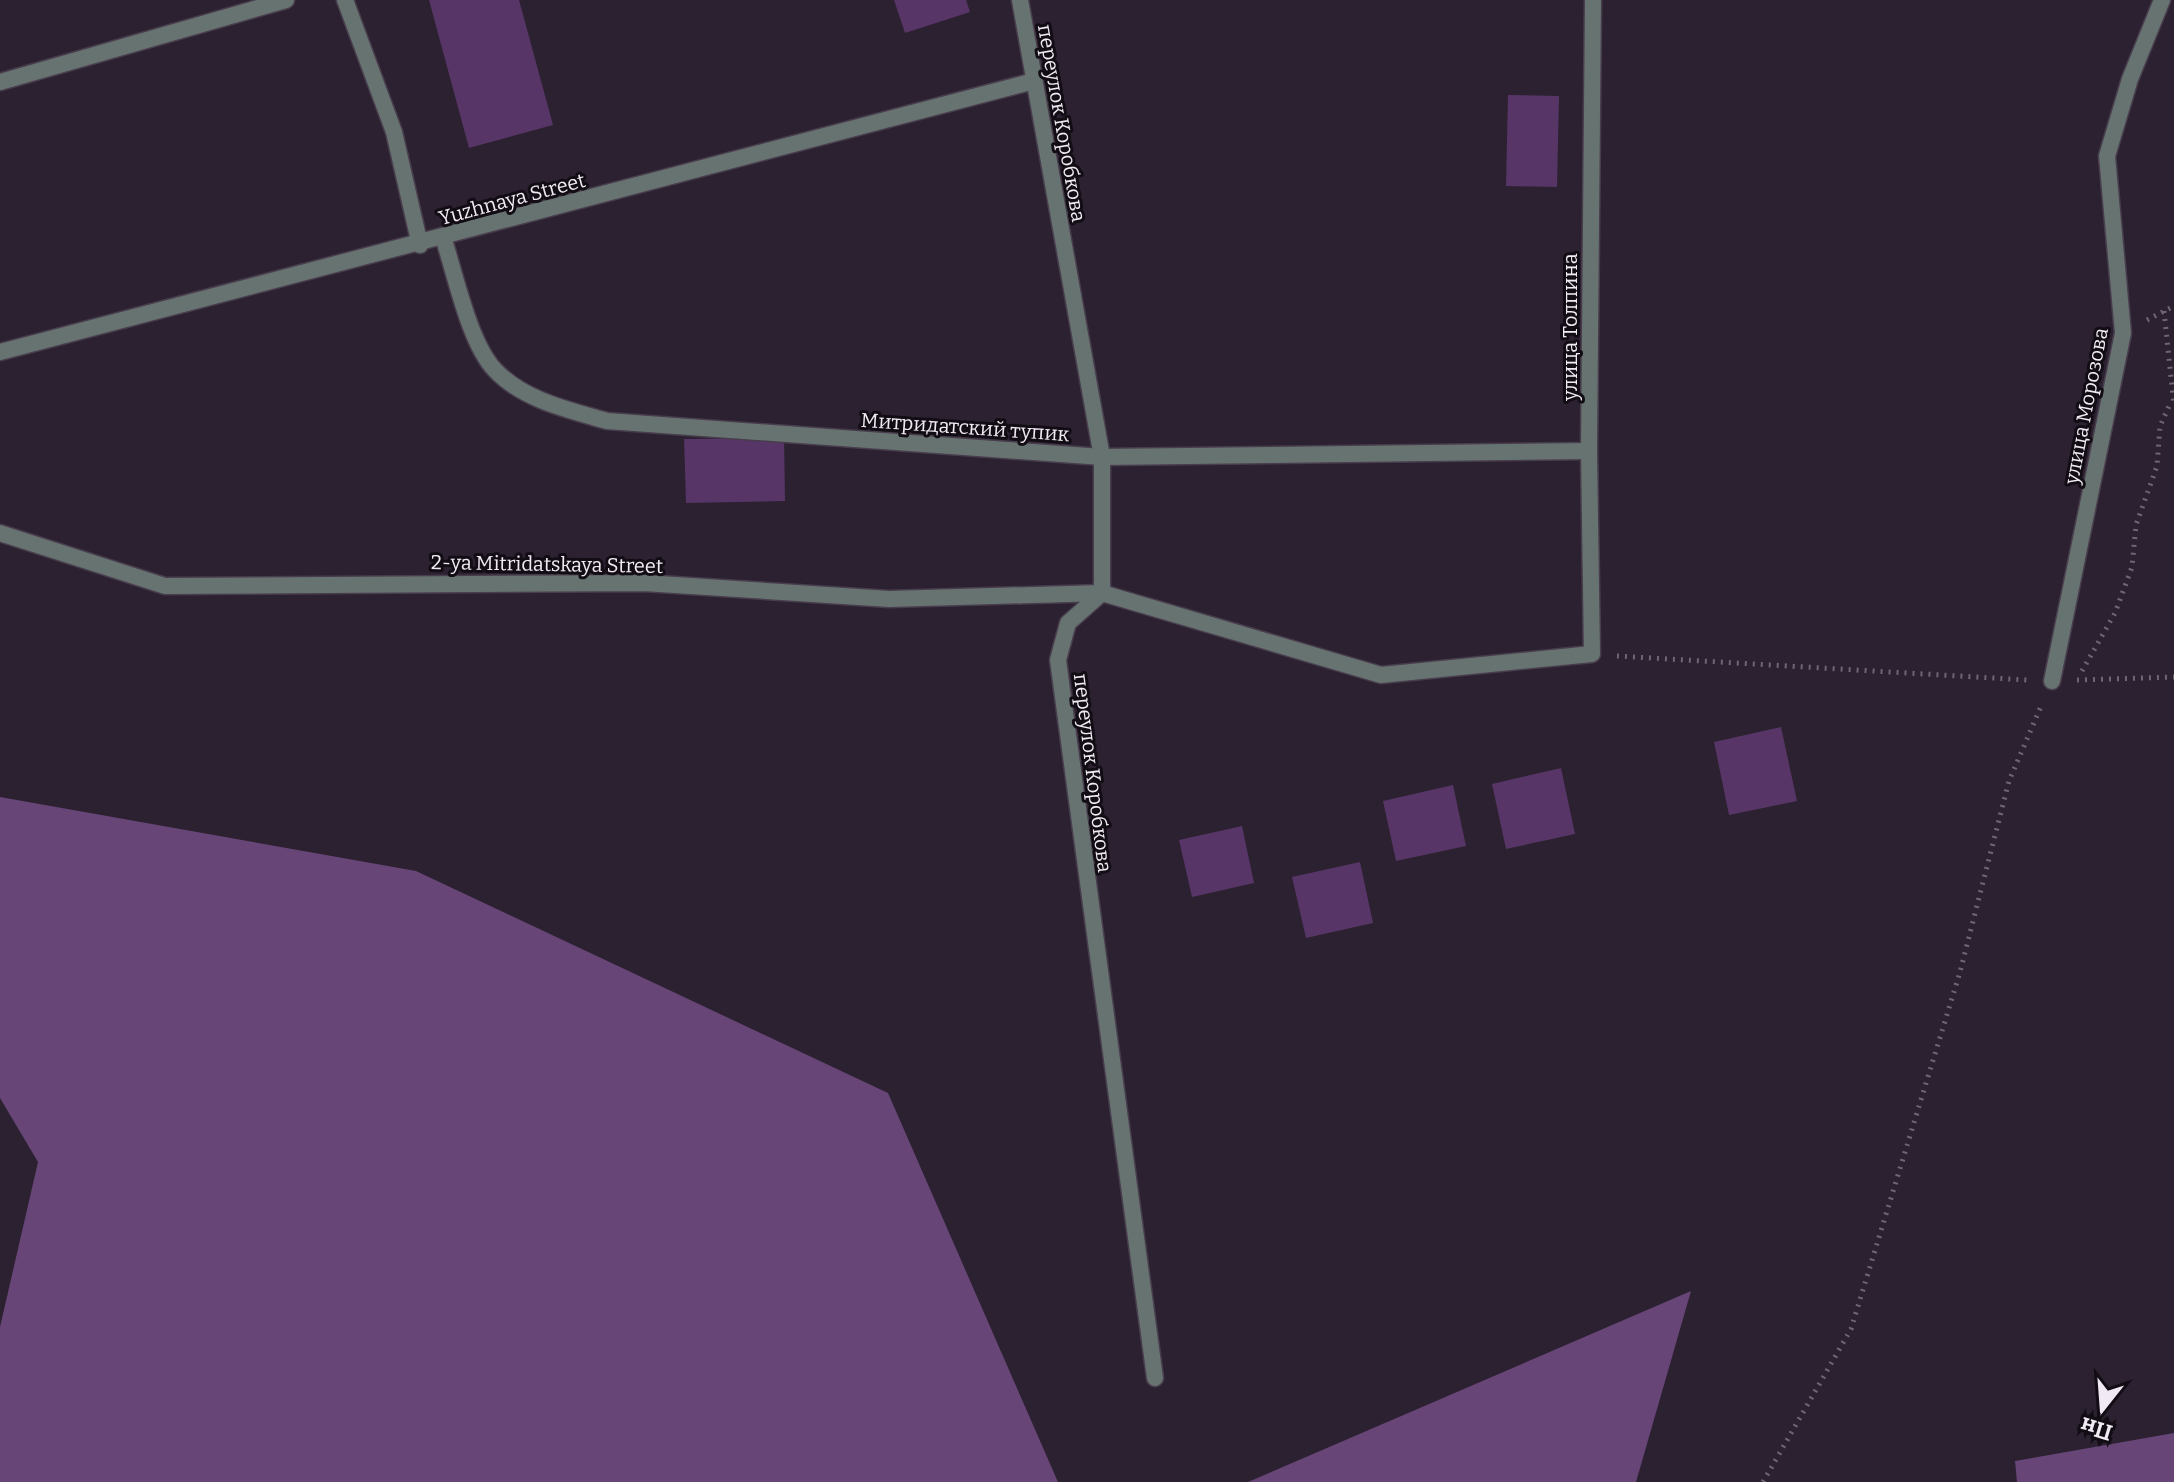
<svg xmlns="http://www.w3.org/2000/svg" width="2174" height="1482" viewBox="0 0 2174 1482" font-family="Bitter,serif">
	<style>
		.forest { fill: #674577 }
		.building { fill: #573566 }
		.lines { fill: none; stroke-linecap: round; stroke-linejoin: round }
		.service-casing { stroke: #483d4c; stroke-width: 19 }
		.path { stroke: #6f6573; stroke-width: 5; stroke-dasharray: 2 6; stroke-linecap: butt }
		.service { stroke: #677371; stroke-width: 16 }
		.labels { text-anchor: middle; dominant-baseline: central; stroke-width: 6; stroke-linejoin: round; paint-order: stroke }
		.street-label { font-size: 20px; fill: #f1eaf5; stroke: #120d14 }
	</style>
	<rect width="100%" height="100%" fill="#2c2131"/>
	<g class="forest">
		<path d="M0,797L416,871L888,1093L1058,1482H0V1327L38,1162L0,1098Z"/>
		<path d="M1691,1291L1636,1482H1248Z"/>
		<path d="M2174,1433V1482H2017L2015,1461Z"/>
	</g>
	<g class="building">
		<path d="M429,0H519L553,125L469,148Z"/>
		<path d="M894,0H966L970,12L905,33Z"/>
		<path d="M1508,95L1559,96L1557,187L1506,186Z"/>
		<path d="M784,438L785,501L686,503L684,439Z"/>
		<path d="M1781,727L1797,801L1729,815L1714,742Z"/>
		<path d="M1561,768L1575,834L1506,849L1492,784Z"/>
		<path d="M1453,785L1466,846L1396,861L1383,801Z"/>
		<path d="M1242,826L1254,883L1192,897L1179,840Z"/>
		<path d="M1360,862L1373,923L1306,938L1292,877Z"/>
	</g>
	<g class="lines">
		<defs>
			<g id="service">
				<path d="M345,0L394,132L420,245"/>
				<path d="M1020,0L1102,457V593L1068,623L1058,660L1155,1378"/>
				<path d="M0,82L286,0"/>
				<path d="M443,237C455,273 469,343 495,370C523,400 569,410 607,421L1102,457L1589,451"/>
				<path d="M0,352L1034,81"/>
				<path d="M0,533L165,586L644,583L889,599L1102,593L1381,675L1592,654L1589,451L1593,0"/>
				<path d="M2052,681L2123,333L2107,156L2130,79L2162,0"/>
			</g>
		</defs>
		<use href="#service" class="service-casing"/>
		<g class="path">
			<path d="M2164,311L2174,406"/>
			<path d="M2147,320L2174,306"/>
			<path d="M1617,656L2027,680"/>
			<path d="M2082,671L2115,613L2132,567L2136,525L2157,466L2160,426L2171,402"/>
			<path d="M2077,680L2174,677"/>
			<path d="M1763,1482L1851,1329L1960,972L2009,781L2042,704"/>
		</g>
		<use href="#service" class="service"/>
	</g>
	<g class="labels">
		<g class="street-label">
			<text transform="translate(1062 123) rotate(80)">переулок Коробкова</text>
			<text transform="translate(512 199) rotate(-15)">Yuzhnaya Street</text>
			<text transform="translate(1570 327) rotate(-90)">улица Толпина</text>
			<text transform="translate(2086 406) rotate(-79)">улица Морозова</text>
			<text transform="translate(965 427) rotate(4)">Митридатский тупик</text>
			<text transform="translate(547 564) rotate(1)">2-ya Mitridatskaya Street</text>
			<text transform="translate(1093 773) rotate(83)">переулок Коробкова</text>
		</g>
	</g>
	<g transform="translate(2102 1410) rotate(197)" stroke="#120d14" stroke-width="6" paint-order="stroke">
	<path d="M0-6L14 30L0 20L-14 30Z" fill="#f1eaf5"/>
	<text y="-12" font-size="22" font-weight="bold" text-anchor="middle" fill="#f1eaf5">Пн</text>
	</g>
</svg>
